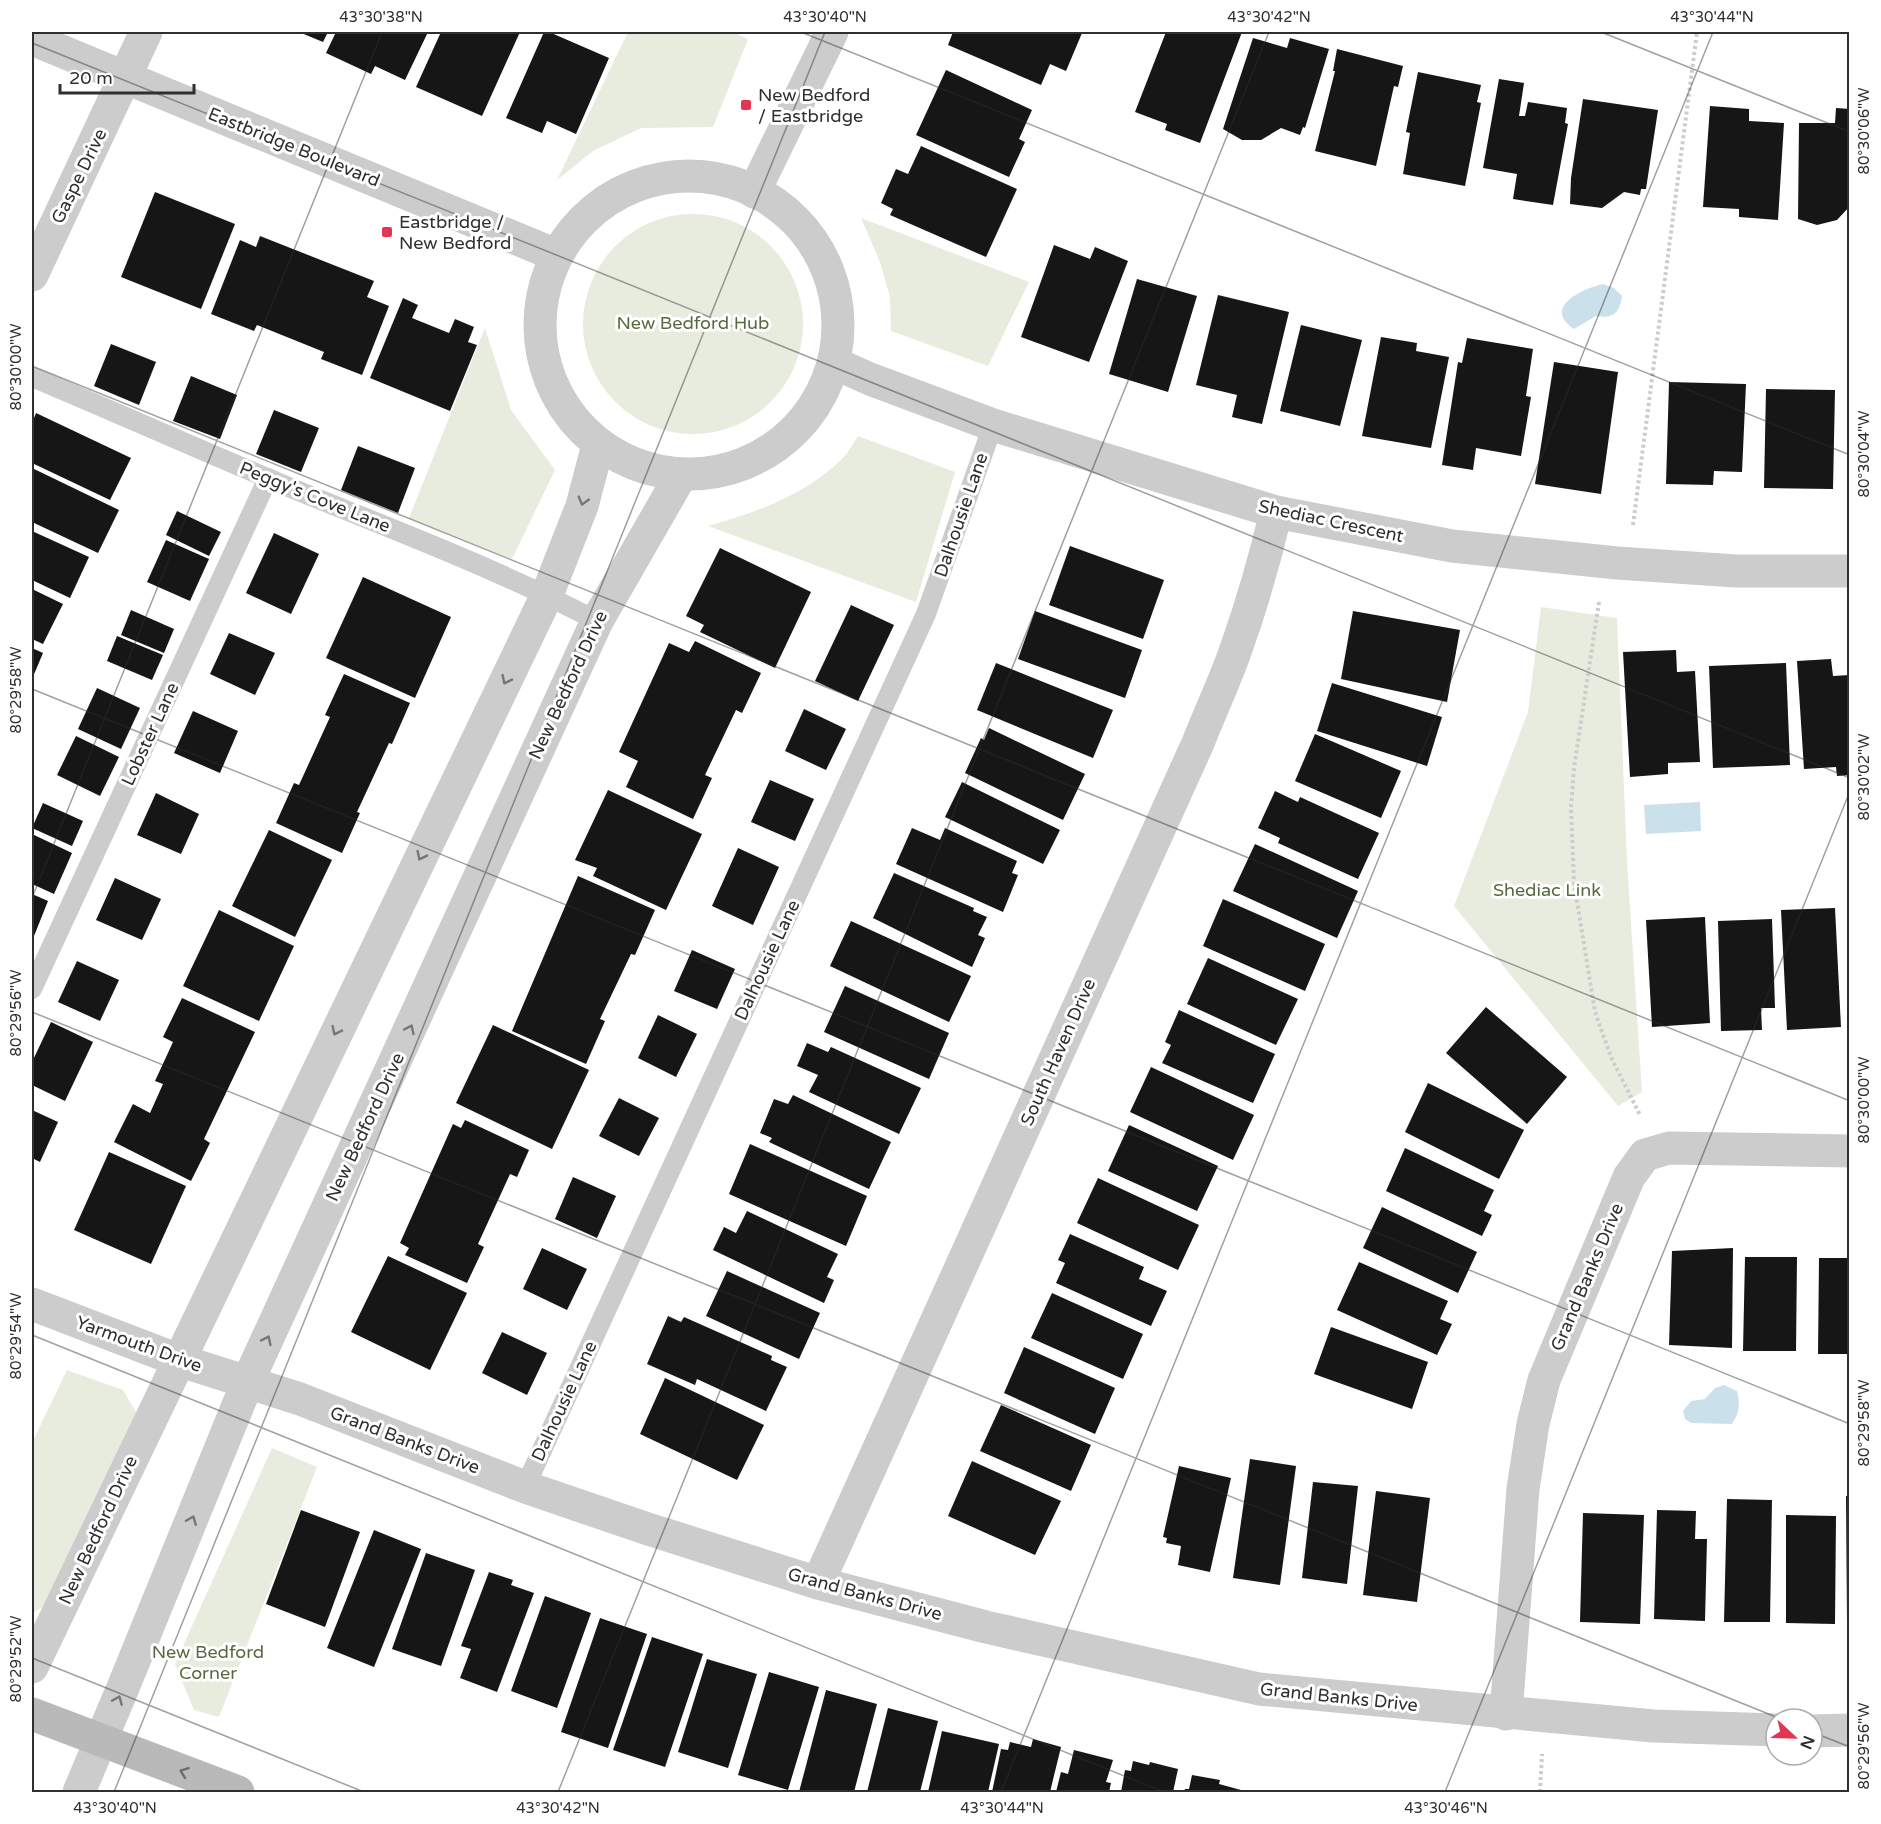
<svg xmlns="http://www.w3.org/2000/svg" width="1881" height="1824" viewBox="0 0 1881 1824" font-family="'Varela Round',sans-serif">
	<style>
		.green { fill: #e7ecde }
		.water { fill: #cae1eb }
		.building { fill: #161616 }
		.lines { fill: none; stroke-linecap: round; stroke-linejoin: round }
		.path { stroke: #ccc; stroke-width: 4; stroke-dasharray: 3 3; stroke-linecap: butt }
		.service { stroke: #ccc; stroke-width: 20 }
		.minor { stroke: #ccc; stroke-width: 33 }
		.secondary { stroke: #b9b9b9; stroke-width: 33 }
		.oneway { stroke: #767676 }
		.oneway2 { stroke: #6d6d6d }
		.ticks { fill: none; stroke: #2f2f2f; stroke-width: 1.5; stroke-opacity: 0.45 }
		.poi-dot { fill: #e13753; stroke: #fff; stroke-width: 2 }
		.labels { text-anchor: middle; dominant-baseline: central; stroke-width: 6; stroke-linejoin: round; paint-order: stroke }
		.poi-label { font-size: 18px; fill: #2f2f2f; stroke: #fff; text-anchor: start }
		.street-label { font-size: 18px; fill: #2f2f2f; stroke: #fff }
		.park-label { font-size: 18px; fill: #566a3d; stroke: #fff }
		.neatline { fill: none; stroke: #2f2f2f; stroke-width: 2 }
		.ticks-label { font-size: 15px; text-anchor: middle; fill: #2f2f2f }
	</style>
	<rect width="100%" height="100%" fill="#fff"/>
	<g class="green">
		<path d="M628,32H733L748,39L713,127L641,128L593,151L557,180Z"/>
		<circle cx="693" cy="324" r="110"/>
		<path d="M861,218L1029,282L988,366L891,331L890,297L880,262Z"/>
		<path d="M485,328L511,410L555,470L512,559L409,518Z"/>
		<path d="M858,436L955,472L916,602L708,526C757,512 804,496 842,459C848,453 853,444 858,436Z"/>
		<path d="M1541,607L1617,618L1627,862L1642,1092L1618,1106L1454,906L1528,712Z"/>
		<path d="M67,1370L123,1390L137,1414L55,1600L32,1613V1443Z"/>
		<path d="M272,1448L317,1467L219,1717L194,1710L175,1664Z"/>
	</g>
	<g class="water">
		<path d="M1603,284L1614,288L1622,296C1620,313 1613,319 1596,316L1574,329C1542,307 1582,289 1603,284Z"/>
		<path d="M1700,802L1701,831L1646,834L1644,805Z"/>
		<path d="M1724,1385L1737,1391C1740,1404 1740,1412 1732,1424L1691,1423L1685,1419L1683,1411L1691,1401L1705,1399L1715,1388Z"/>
	</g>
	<g class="building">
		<path d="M299,32H328L323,42Z"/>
		<path d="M336,32H428L405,80L375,66L371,74L326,53Z"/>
		<path d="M441,32H520L482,116L416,87Z"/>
		<path d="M544,32H549L609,58L576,134L547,121L542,133L506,118Z"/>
		<path d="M953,32H1079L1082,33L1066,71L1050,64L1041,85L948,45Z"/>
		<path d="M1166,32H1242L1200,143L1165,130L1167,124L1135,112Z"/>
		<path d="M1253,38L1287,48L1290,38L1329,49L1305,128L1303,127L1300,135L1281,128L1261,140H1242L1223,129Z"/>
		<path d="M1337,49L1403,66L1398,87L1394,86L1376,166L1315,151L1335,71H1333Z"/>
		<path d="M946,70L1032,110L1019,139L1025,142L1009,177L916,135Z"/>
		<path d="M1418,72L1481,85L1477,102L1481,103L1465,186L1403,174L1410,133L1406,132Z"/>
		<path d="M1499,79L1524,83L1519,116H1525L1528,102L1567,108L1565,123L1568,124L1553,205L1513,199L1517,174L1483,168Z"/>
		<path d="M1583,99L1658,110L1646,189H1641L1640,195L1624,192L1602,208L1570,204L1571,178Z"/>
		<path d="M1710,106L1749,109V121L1784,123L1778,220L1739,217V209L1703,207Z"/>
		<path d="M1836,108L1850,109V206L1837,220L1817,225L1798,219L1799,123H1835Z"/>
		<path d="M921,146L1017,189L986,257L890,215L893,209L881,203L896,169L908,174Z"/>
		<path d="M155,192L235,224L201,309L121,277Z"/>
		<path d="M260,236L374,281L367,297L389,306L362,375L321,359L324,352L257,325L254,331L211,314L240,240L256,247Z"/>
		<path d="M1054,245L1090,259L1095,247L1128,261L1089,362L1021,337Z"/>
		<path d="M1137,279L1197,296L1168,392L1109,374Z"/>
		<path d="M1218,295L1289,312L1262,424L1232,417L1237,395L1196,385Z"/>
		<path d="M403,298L418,305L412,318L449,333L455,319L474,327L468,342L477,345L450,411L370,378Z"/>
		<path d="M1301,325L1362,340L1340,426L1280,411Z"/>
		<path d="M1381,337L1417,343L1416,351L1449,357L1431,448L1362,436Z"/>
		<path d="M1467,338L1533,349L1526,396L1531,397L1521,456L1476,448L1473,470L1442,465L1458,362L1462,363Z"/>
		<path d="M111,344L156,362L139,405L94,386Z"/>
		<path d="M1554,362L1618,372L1601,494L1535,484Z"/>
		<path d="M191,376L237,395L220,439L173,421Z"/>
		<path d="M1669,382L1746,384L1742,472L1714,471L1713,485L1666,484Z"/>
		<path d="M1766,389L1835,390L1833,489L1764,488Z"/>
		<path d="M274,410L319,428L301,472L256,454Z"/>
		<path d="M36,413L131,458L110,500L32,463V423Z"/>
		<path d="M358,446L415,468L398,513L341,490Z"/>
		<path d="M32,468L119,510L98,553L32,522Z"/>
		<path d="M177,511L221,532L209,556L166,535Z"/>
		<path d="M32,531L89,557L70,598L32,580Z"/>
		<path d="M274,533L319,554L291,614L246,593Z"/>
		<path d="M166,540L209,559L190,601L147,582Z"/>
		<path d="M1070,546L1164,580L1143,639L1049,605Z"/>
		<path d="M720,548L811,592L775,668L700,632L704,625L686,616Z"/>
		<path d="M363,577L451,617L415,698L326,658Z"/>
		<path d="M32,589L63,604L43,644L32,639Z"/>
		<path d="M851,605L894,625L858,701L815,681Z"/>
		<path d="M131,610L174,629L164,653L121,635Z"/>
		<path d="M1035,611L1142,650L1125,698L1018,659Z"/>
		<path d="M1353,611L1460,630L1447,702L1341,679Z"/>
		<path d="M229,633L275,653L255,695L210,674Z"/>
		<path d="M117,636L163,655L152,680L107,661Z"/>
		<path d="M695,641L761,673L742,713L736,710L705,775L712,778L693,819L626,787L638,761L619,752L669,643L689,652Z"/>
		<path d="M32,648L43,653L32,679Z"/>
		<path d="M1676,650L1677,672L1695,671L1700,762L1668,763V774L1630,777L1623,652Z"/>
		<path d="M1831,659L1833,676L1850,675V775L1837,776L1836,767L1804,769L1797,661Z"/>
		<path d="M996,663L1113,710L1093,758L977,710Z"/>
		<path d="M1786,663L1790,765L1713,768L1709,666Z"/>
		<path d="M344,674L410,703L392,744L389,743L357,812L360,813L342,853L276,823L294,783L299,785L330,717L325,715Z"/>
		<path d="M1332,683L1442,717L1427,766L1317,731Z"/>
		<path d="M97,688L140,708L121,749L78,729Z"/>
		<path d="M804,709L846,729L826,770L785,751Z"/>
		<path d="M193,711L238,731L220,773L174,753Z"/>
		<path d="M989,728L1085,774L1063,820L965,773L981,738L984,740Z"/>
		<path d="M1315,734L1401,771L1381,818L1295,781Z"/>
		<path d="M76,736L119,757L100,796L57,775Z"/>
		<path d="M770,780L814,799L795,841L751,822Z"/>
		<path d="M962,782L1060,830L1043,864L945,817Z"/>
		<path d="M608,790L702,834L666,910L593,876L597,868L575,860Z"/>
		<path d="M1275,791L1298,802L1300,797L1379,833L1358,879L1278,843L1280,838L1258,828Z"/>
		<path d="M156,793L199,814L181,854L137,835Z"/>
		<path d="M43,803L83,821L72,846L32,828Z"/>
		<path d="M912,828L940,840L945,828L1017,861L1012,873L1018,875L1003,912L896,864Z"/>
		<path d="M269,830L332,860L295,937L232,906Z"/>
		<path d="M32,834L72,853L54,894L32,884Z"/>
		<path d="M1255,844L1358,891L1337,938L1233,891Z"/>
		<path d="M738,848L779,867L753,925L712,906Z"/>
		<path d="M894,873L974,908L973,911L987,917L978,935L985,938L972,967L873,918Z"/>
		<path d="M578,876L655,910L635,955L631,954L600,1019L605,1021L586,1064L512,1031Z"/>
		<path d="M115,878L161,899L142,940L96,920Z"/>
		<path d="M32,894L48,901L32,941Z"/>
		<path d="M1223,899L1325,944L1305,991L1203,946Z"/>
		<path d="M1835,908L1841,1027L1787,1030L1781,910Z"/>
		<path d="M219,910L294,946L259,1021L183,986Z"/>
		<path d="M1705,917L1710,1023L1652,1027L1646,920Z"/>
		<path d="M1772,919L1775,1008H1761L1762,1030L1721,1031L1718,921Z"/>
		<path d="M851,921L971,976L949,1022L830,966Z"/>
		<path d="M692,950L735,969L717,1009L674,991Z"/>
		<path d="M1208,958L1298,999L1276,1045L1187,1004Z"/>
		<path d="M77,961L119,980L100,1021L58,1002Z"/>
		<path d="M845,986L949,1033L929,1079L824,1032Z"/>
		<path d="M182,998L255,1032L204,1139L210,1143L191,1181L114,1142L133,1104L150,1113L163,1084L155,1081L173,1042L163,1037Z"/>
		<path d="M1486,1007L1567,1077L1527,1124L1446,1053Z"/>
		<path d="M1179,1010L1275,1054L1253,1103L1162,1063L1171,1045L1165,1042Z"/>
		<path d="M658,1015L697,1034L676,1077L638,1058Z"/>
		<path d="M51,1022L93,1042L65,1101L32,1085V1062Z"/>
		<path d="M493,1025L589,1070L552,1149L456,1103Z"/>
		<path d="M807,1043L828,1052L831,1047L921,1088L899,1134L809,1092L818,1075L797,1066Z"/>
		<path d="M1151,1067L1254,1115L1233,1160L1130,1112Z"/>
		<path d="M1428,1083L1524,1130L1499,1179L1405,1132Z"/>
		<path d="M793,1095L891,1142L869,1189L769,1142L772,1138L760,1133L774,1099L788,1104Z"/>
		<path d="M619,1098L659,1118L639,1156L599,1136Z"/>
		<path d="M32,1110L58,1122L40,1162L32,1158Z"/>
		<path d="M465,1120L529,1150L517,1177L510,1174L478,1244L484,1247L467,1283L405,1255L409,1248L400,1243L453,1124L461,1128Z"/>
		<path d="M1129,1125L1218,1166L1197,1211L1108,1171Z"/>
		<path d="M750,1144L867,1196L846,1246L729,1194Z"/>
		<path d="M1405,1148L1494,1190L1484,1211L1492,1215L1482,1236L1386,1191Z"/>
		<path d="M109,1152L186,1186L151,1264L74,1230Z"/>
		<path d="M573,1177L616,1196L597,1238L555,1219Z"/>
		<path d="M1098,1178L1199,1225L1178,1270L1077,1223Z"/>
		<path d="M1382,1207L1477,1252L1458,1293L1363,1248Z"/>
		<path d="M747,1211L838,1254L827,1277L834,1280L824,1303L713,1250L724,1227L736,1233Z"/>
		<path d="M1070,1234L1144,1267L1139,1279L1167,1291L1151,1326L1056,1283L1065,1263L1058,1260Z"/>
		<path d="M542,1248L587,1269L567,1310L523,1289Z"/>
		<path d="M1733,1248L1732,1348L1669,1345L1672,1251Z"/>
		<path d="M388,1256L467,1293L430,1370L351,1332Z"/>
		<path d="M1745,1257H1797L1796,1351H1743Z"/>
		<path d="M1819,1258H1850V1354H1818Z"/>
		<path d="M1359,1262L1448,1301L1440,1319L1452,1324L1437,1355L1337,1310Z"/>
		<path d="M727,1271L820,1313L799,1359L706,1316Z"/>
		<path d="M1052,1293L1143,1334L1123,1379L1031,1338Z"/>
		<path d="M668,1316L681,1322L684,1317L772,1356L771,1360L787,1367L766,1411L697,1379L695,1385L647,1364Z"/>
		<path d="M1331,1327L1428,1362L1412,1409L1314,1374Z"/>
		<path d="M502,1332L547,1353L527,1395L482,1373Z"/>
		<path d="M1024,1347L1115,1388L1095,1434L1004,1393Z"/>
		<path d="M665,1378L764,1425L737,1480L640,1434Z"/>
		<path d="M1001,1405L1091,1445L1071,1491L980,1451Z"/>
		<path d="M1250,1459L1296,1466L1280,1585L1233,1578Z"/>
		<path d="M972,1461L1061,1501L1035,1555L948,1516Z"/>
		<path d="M1179,1466L1231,1478L1210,1572L1178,1565L1181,1546L1166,1543L1167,1538L1163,1537Z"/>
		<path d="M1313,1482L1358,1486L1347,1584L1302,1578Z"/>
		<path d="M1376,1491L1430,1498L1417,1602L1363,1595Z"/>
		<path d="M1846,1496H1850V1622H1847Z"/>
		<path d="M1727,1499L1772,1500L1770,1622H1724Z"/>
		<path d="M301,1510L360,1532L325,1627L266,1604Z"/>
		<path d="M1657,1510L1696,1511L1695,1539H1707L1705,1621L1654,1619Z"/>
		<path d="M1583,1513L1644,1515L1640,1624L1580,1622Z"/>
		<path d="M1786,1515L1836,1516L1835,1624L1786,1623Z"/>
		<path d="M374,1530L421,1549L374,1667L327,1648Z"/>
		<path d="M426,1553L475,1570L441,1666L392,1649Z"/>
		<path d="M489,1572L513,1580L511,1585L534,1593L497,1692L460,1678L471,1649L461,1646Z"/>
		<path d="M545,1596L591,1613L557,1708L511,1691Z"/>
		<path d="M600,1618L647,1634L608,1748L561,1732Z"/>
		<path d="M652,1637L703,1654L665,1767L613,1750Z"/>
		<path d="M707,1659L757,1674L728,1768L678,1752Z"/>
		<path d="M769,1672L819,1687L788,1790L738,1775Z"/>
		<path d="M826,1690L877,1704L854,1792H799Z"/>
		<path d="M888,1708L938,1721L920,1792H867Z"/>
		<path d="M942,1731L999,1744L988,1792H928Z"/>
		<path d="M1033,1739L1061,1747L1050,1792H992L1001,1749L1008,1750L1010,1742L1031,1747Z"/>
		<path d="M1074,1750L1113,1760L1106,1782L1111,1783L1109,1792H1056L1061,1772L1068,1774Z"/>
		<path d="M1133,1761L1149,1765L1150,1762L1178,1769L1173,1792H1121L1125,1770L1131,1771Z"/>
		<path d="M1192,1775L1220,1780L1219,1784L1241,1790V1792H1184L1185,1789H1189Z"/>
	</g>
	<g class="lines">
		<g class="path">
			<path d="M1633,525L1697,32"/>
			<path d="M1599,602L1574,768L1571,807L1574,883L1595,1012L1611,1057L1640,1115"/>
			<path d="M1540,1792L1542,1754"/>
		</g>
		<g class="service">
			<path d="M32,377C120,414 207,453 296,490C397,531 500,570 597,621"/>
			<path d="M32,989L268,478"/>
			<path d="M525,1487L926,614L993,425"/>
		</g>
		<g class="minor">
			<path d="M32,39L556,255"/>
			<circle cx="689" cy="325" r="149"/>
			<path d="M754,192L832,32"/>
			<path d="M32,275L146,32"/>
			<path d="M834,363L870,379L993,425L1276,512L1452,546L1617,563L1736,571H1850"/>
			<path d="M32,1304L178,1360L300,1399L525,1487L648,1529L818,1583L986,1627L1259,1689L1654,1726L1776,1730"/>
			<path d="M818,1583L1198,743C1210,712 1225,681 1236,649C1252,604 1265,559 1276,512"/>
			<path d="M32,1667L547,595L582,506L598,445"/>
			<path d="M1506,1714L1523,1489L1533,1424L1544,1380L1629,1177L1645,1155L1669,1148L1850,1151"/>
			<path d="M1812,1731L1850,1730"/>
			<path d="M79,1792L122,1690L248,1381L597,621L681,475"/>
		</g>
		<path class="secondary" d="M32,1714L238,1792"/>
	</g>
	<defs><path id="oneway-chevron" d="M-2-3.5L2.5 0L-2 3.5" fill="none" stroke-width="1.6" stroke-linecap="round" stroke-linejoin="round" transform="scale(1.5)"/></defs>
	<g class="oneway">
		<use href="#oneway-chevron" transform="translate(583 501) rotate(106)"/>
		<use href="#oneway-chevron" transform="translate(506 680) rotate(116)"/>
		<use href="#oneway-chevron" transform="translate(421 856) rotate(116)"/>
		<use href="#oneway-chevron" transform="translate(410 1029) rotate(-65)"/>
		<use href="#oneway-chevron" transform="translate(336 1031) rotate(116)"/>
		<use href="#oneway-chevron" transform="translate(267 1340) rotate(-65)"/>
		<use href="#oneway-chevron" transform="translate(192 1520) rotate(-68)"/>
		<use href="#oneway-chevron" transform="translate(118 1700) rotate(-67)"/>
	</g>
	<use class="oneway2" href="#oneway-chevron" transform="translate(184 1772) rotate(-159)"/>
	<path class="ticks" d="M801,32L1850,455M1601,32L1850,132M32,43L1850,778M32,366L1850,1101M32,689L1850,1424M32,898L382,32M32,1012L1781,1719M32,1335L1164,1792M32,1658L364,1792M1812,1732L1850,1747M114,1792L825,32M558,1792L1269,32M1001,1792L1713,32M1445,1792L1850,791"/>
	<g class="poi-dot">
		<rect x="740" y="99" width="12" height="12" rx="3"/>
		<rect x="381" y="226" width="12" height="12" rx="3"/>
	</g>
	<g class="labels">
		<g class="poi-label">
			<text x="758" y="95">New Bedford<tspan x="758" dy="21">/ Eastbridge</tspan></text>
			<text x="399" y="222">Eastbridge /<tspan x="399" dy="21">New Bedford</tspan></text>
		</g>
		<g class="street-label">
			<text transform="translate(294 147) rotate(22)">Eastbridge Boulevard</text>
			<text transform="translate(79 176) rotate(-64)">Gaspe Drive</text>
			<text transform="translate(315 497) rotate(22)">Peggy's Cove Lane</text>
			<text transform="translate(961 515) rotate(-71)">Dalhousie Lane</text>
			<text transform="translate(1331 521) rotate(12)">Shediac Crescent</text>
			<text transform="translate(568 685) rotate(-65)">New Bedford Drive</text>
			<text transform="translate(150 734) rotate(-65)">Lobster Lane</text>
			<text transform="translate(767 960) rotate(-65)">Dalhousie Lane</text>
			<text transform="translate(1058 1052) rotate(-66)">South Haven Drive</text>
			<text transform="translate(365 1127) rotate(-65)">New Bedford Drive</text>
			<text transform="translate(1587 1277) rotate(-67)">Grand Banks Drive</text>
			<text transform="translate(139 1344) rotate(20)">Yarmouth Drive</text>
			<text transform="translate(564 1401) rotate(-65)">Dalhousie Lane</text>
			<text transform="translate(405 1440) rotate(21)">Grand Banks Drive</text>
			<text transform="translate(98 1530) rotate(-65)">New Bedford Drive</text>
			<text transform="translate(865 1594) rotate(15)">Grand Banks Drive</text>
			<text transform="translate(1339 1697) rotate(6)">Grand Banks Drive</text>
		</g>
		<g class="park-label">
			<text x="693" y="323">New Bedford Hub</text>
			<text x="1547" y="890">Shediac Link</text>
			<text x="208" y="1652">New Bedford<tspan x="208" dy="21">Corner</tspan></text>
		</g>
	</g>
	<rect width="1881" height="1824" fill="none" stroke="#ffffff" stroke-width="66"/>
	<g transform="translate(1794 1737) rotate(112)"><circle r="28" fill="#ffffff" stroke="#acacac" stroke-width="1.5"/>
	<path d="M0-4.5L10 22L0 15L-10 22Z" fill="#e13753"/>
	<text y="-9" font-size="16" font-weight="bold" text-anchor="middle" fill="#2f2f2f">N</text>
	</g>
	<path d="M60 84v9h134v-9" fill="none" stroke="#2f2f2f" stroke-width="3"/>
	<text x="69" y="84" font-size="18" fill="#2f2f2f" stroke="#ffffff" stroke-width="4.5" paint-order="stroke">20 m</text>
	<rect x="33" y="33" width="1815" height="1758" class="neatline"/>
	<g class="ticks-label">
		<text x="381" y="22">43°30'38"N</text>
		<text x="825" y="22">43°30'40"N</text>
		<text x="1269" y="22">43°30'42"N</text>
		<text x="1712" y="22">43°30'44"N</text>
		<text transform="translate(1864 131) rotate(-90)" y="5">80°30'06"W</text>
		<text transform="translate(16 367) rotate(-90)" y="5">80°30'00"W</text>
		<text transform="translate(1864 454) rotate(-90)" y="5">80°30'04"W</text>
		<text transform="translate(16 690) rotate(-90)" y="5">80°29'58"W</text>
		<text transform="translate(1864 777) rotate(-90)" y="5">80°30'02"W</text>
		<text transform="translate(16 1013) rotate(-90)" y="5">80°29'56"W</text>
		<text transform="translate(1864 1100) rotate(-90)" y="5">80°30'00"W</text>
		<text transform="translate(16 1336) rotate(-90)" y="5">80°29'54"W</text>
		<text transform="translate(1864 1423) rotate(-90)" y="5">80°29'58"W</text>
		<text transform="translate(16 1659) rotate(-90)" y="5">80°29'52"W</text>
		<text transform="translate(1864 1746) rotate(-90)" y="5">80°29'56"W</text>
		<text x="115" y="1813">43°30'40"N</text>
		<text x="558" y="1813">43°30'42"N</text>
		<text x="1002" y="1813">43°30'44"N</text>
		<text x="1446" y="1813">43°30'46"N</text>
	</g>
</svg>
